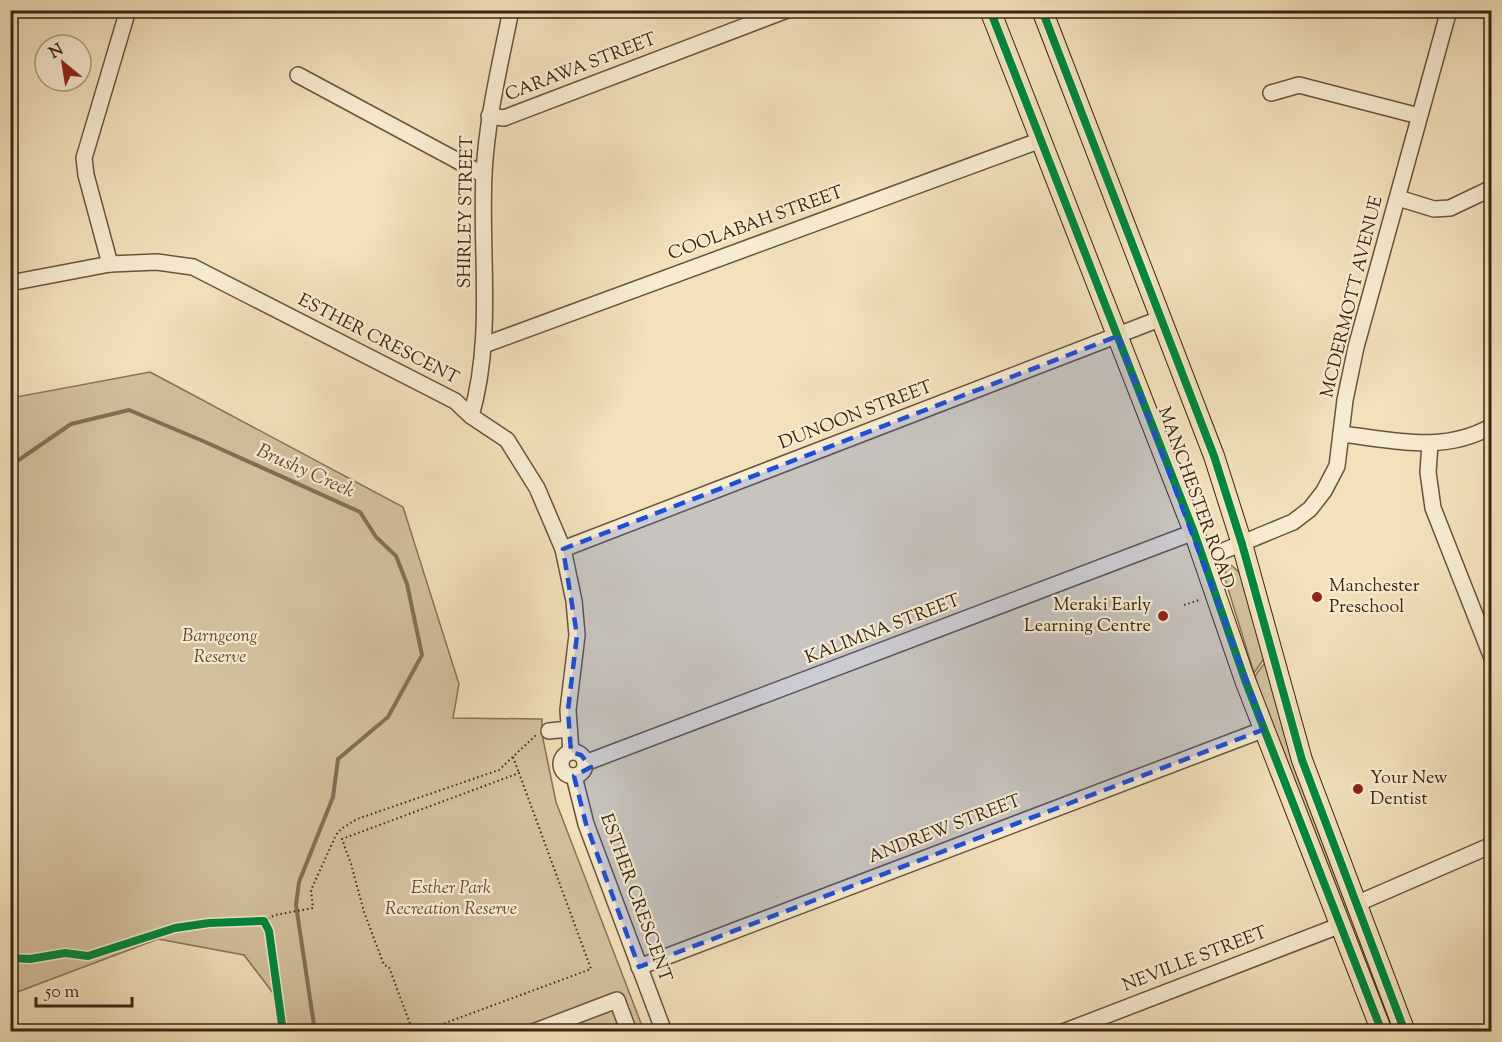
<svg xmlns="http://www.w3.org/2000/svg" width="1502" height="1042" viewBox="0 0 1502 1042" font-family="'Sorts Mill Goudy',serif">
	<style>
		.green { fill: #d3c19e; stroke: #867358; stroke-width: 1.5 }
		.lines { fill: none; stroke-linecap: round; stroke-linejoin: round }
		.stream { stroke: #836f56; stroke-width: 4 }
		.minor-casing { stroke: #68543d; stroke-width: 18 }
		.major-casing { stroke: #3a2513; stroke-width: 22 }
		.path { stroke: #3a2513; stroke-width: 2; stroke-dasharray: 1.5 3; stroke-linecap: butt }
		.minor { stroke: #f7ecd3; stroke-width: 15 }
		.major { stroke: #f2e1bb; stroke-width: 20 }
		.cycleway-casing { stroke: #f7ecd3; stroke-width: 11 }
		.cycleway { stroke: #00873e; stroke-width: 8 }
		.marked { fill: #1d4ed8; fill-opacity: 0.2; stroke: #1d4ed8; stroke-width: 4.5; stroke-dasharray: 12 8; stroke-linejoin: round }
		.poi-dot { fill: #8f2418; stroke: #f7ecd3; stroke-width: 2 }
		.labels { text-anchor: middle; dominant-baseline: central; stroke-width: 4.5; stroke-linejoin: round; paint-order: stroke }
		.street-label { font-size: 18px; fill: #3a2513; stroke: #f7ecd3 }
		.poi-label { font-size: 18px; fill: #3a2513; stroke: #f7ecd3; text-anchor: start }
		.park-label { font-size: 18px; font-style: italic; fill: #604c36; stroke: #f7ecd3 }
		.water-label { font-size: 20px; font-style: italic; fill: #64503a; stroke: #f7ecd3 }
	</style>
	<rect width="100%" height="100%" fill="#f2e1bb"/>
	<filter id="stains"><feTurbulence type="fractalNoise" baseFrequency=".00333" numOctaves="4"/><feColorMatrix values="0 0 0 0 .2 0 0 0 0 .09 0 0 0 0 .02 0 0 0 .5 -.17"/></filter>
	<radialGradient id="worn" r=".72"><stop offset=".6" stop-color="#630" stop-opacity="0"/><stop offset="1" stop-color="#630" stop-opacity=".3"/></radialGradient>
	<g class="green">
		<path d="M150,372L403,507L459,684L453,718L542,719V734L556,802L644,1031H280L273,993L244,955L158,939L12,994L11,990V398Z"/>
		<path d="M1231,565L1239,572L1243,581L1265,657L1254,673L1225,579L1226,567Z"/>
		<path d="M1266,661L1395,1031H1389L1263,704L1255,676Z"/>
	</g>
	<g class="lines">
		<path class="stream" d="M10,466L71,424L129,410L203,441L360,512L376,537L396,556L407,584L422,655L388,717L338,759L333,797L299,882L296,905L315,1032"/>
		<defs>
			<g id="minor">
				<path d="M298,75L484,175"/>
				<path d="M1271,93L1299,85L1419,116"/>
				<path d="M489,116L504,118L787,10"/>
				<path d="M1398,198L1434,209L1450,208L1492,188"/>
				<path d="M110,264L86,175L84,158L128,10"/>
				<path d="M10,283L110,264L157,262L193,267L455,401L471,416L507,440L537,488L563,549L574,601L577,635L568,710L571,752"/>
				<path d="M484,345L1041,140"/>
				<path d="M471,416C494,337 480,254 484,173C487,118 500,65 511,10"/>
				<path d="M1341,434C1394,440 1443,454 1492,426"/>
				<path d="M1430,444L1428,472L1433,508L1492,658"/>
				<path d="M563,549L1162,318"/>
				<path d="M1204,559L1293,522L1310,509L1324,491L1337,466L1345,400L1356,347L1449,10"/>
				<path d="M549,731L569,729"/>
				<circle cx="573" cy="764" r="12"/>
				<path d="M585,763L1194,532"/>
				<path d="M574,776L586,824L664,1032"/>
				<path d="M1356,904L1492,845"/>
				<path d="M639,967L1265,729"/>
				<path d="M533,1032L617,1000L629,1032"/>
				<path d="M1063,1032L1341,925"/>
			</g>
			<g id="major">
				<path d="M990,10L1194,532L1245,680L1382,1032"/>
				<path d="M1042,10L1214,456L1242,544L1302,760L1405,1032"/>
			</g>
		</defs>
		<use href="#minor" class="minor-casing"/>
		<use href="#major" class="major-casing"/>
		<g class="path">
			<path d="M1184,605L1199,600"/>
			<path d="M513,757L519,773"/>
			<path d="M264,921L275,915L313,908L311,890L336,835L341,829L357,819L499,770L536,735"/>
			<path d="M413,1032L389,967L384,965L364,912L351,864L342,839L519,773L591,969L421,1032"/>
		</g>
		<use href="#minor" class="minor"/>
		<use href="#major" class="major"/>
		<defs>
			<g id="cycleway">
				<path d="M990,10L1194,532L1245,680L1382,1032"/>
				<path d="M1042,10L1214,456L1242,544L1302,760L1405,1032"/>
				<path d="M10,958L30,959L65,953L88,956L175,928L209,923L260,921H264L269,931L283,1032"/>
			</g>
		</defs>
		<use href="#cycleway" class="cycleway-casing"/>
		<use href="#cycleway" class="cycleway"/>
	</g>
	<path class="marked" d="M1118,336L1265,729L639,967L586,824L574,776L591,767L581,755L571,752L568,710L577,635L563,549Z"/>
	<g class="poi-dot">
		<circle cx="1317" cy="597" r="6"/>
		<circle cx="1163" cy="616" r="6"/>
		<circle cx="1358" cy="789" r="6"/>
	</g>
	<g class="labels">
		<g class="street-label">
			<text transform="translate(581 68) rotate(-21)">CARAWA STREET</text>
			<text transform="translate(467 212) rotate(-89)">SHIRLEY STREET</text>
			<text transform="translate(756 224) rotate(-20)">COOLABAH STREET</text>
			<text transform="translate(1353 297) rotate(-76)">MCDERMOTT AVENUE</text>
			<text transform="translate(378 340) rotate(27)">ESTHER CRESCENT</text>
			<text transform="translate(856 416) rotate(-21)">DUNOON STREET</text>
			<text transform="translate(1195 498) rotate(70)">MANCHESTER ROAD</text>
			<text transform="translate(883 630) rotate(-21)">KALIMNA STREET</text>
			<text transform="translate(945 830) rotate(-21)">ANDREW STREET</text>
			<text transform="translate(635 898) rotate(70)">ESTHER CRESCENT</text>
			<text transform="translate(1195 960) rotate(-21)">NEVILLE STREET</text>
		</g>
		<g class="poi-label">
			<text x="1329" y="587">Manchester<tspan x="1329" dy="21">Preschool</tspan></text>
			<text x="1151" y="606" text-anchor="end">Meraki Early<tspan x="1151" dy="21">Learning Centre</tspan></text>
			<text x="1370" y="779">Your New<tspan x="1370" dy="21">Dentist</tspan></text>
		</g>
		<g class="park-label">
			<text x="220" y="637">Barngeong<tspan x="220" dy="21">Reserve</tspan></text>
			<text x="451" y="889">Esther Park<tspan x="451" dy="21">Recreation Reserve</tspan></text>
		</g>
		<g class="water-label">
			<text transform="translate(305 472) rotate(24)">Brushy Creek</text>
		</g>
	</g>
	<rect width="1502" height="1042" fill="none" stroke="#f2e1bb" stroke-width="36"/>
	<rect x="12" y="12" width="1478" height="1018" fill="none" stroke="#3a2513" stroke-width="3"/>
	<rect x="18" y="18" width="1466" height="1006" fill="none" stroke="#3a2513" stroke-width="1.5"/>
	<g transform="translate(63 63) rotate(330)"><circle r="28" fill="#f7ecd3" stroke="#ab9c86" stroke-width="1.5"/>
	<path d="M0-4.5L10 22L0 15L-10 22Z" fill="#8f2418"/>
	<text y="-9" font-size="16" font-weight="bold" text-anchor="middle" fill="#3a2513">N</text>
	</g>
	<path d="M36 997v9h96v-9" fill="none" stroke="#3a2513" stroke-width="3"/>
	<text x="45" y="997" font-size="18" fill="#3a2513" stroke="#f7ecd3" stroke-width="4.5" paint-order="stroke">50 m</text>
	<rect width="100%" height="100%" filter="url(#stains)"/>
	<rect width="100%" height="100%" fill="url(#worn)"/>
</svg>
